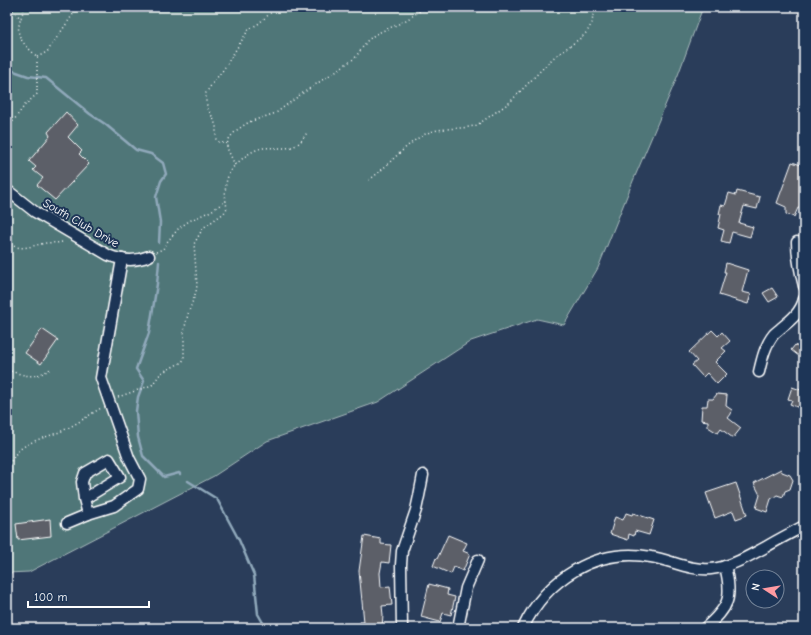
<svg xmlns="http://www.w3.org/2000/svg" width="811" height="635" viewBox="0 0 811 635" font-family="'Comic Neue',sans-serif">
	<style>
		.green { fill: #507678; stroke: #a8babc }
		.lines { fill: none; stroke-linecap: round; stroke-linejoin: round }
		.stream { stroke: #90a9bb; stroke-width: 2.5 }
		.building { fill: #5c5e67; stroke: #fff }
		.minor-casing { stroke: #fff; stroke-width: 13 }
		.path { stroke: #fff; stroke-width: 1.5; stroke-dasharray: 1 3; stroke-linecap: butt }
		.minor { stroke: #1d3557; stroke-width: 10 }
		.labels { text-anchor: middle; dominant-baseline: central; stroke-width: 4; stroke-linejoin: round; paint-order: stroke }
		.street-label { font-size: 12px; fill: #fff; stroke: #1d3557 }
	</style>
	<rect width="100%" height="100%" fill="#2a3d5a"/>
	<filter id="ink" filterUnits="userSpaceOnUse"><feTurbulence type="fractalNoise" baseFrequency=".025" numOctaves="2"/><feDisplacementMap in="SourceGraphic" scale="8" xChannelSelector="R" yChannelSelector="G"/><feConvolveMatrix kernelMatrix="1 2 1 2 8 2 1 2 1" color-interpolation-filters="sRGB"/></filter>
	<g filter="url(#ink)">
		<path class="green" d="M7,7H703L678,75L633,181L598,268L564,325L537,319L471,341L378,402L267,441L214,476L29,572L7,573Z"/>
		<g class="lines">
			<g class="stream">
				<path d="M7,69H8L28,76L46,78L90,114L105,124L136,150L151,154L163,163L166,174L161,181L156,197L160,222L159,243"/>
				<path d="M159,262L157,284L149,333L136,369L144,381L138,397L136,411L138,437L143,456L164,477L179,473L180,474"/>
				<path d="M188,481L217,499L239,540L254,575L258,614L266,628"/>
			</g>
		</g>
		<g class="building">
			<path d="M66,112L78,125L68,137L82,151L79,154L89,164L55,200L37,185L43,178L33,170L36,167L29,161L50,136L48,132Z"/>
			<path d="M792,162L804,166V208H798L794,217L786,214V207L777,203Z"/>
			<path d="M737,191L760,197L757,209L744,206L739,223L753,227L750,237L732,232L729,243L721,241L724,230L718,228L721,214H719L721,205L725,206L729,193L736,195Z"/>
			<path d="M726,263L748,270L742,292L751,294L748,304L719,295L726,272H724Z"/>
			<path d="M772,288L778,297L769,302L763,293Z"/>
			<path d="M42,329L58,340L41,364L25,353Z"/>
			<path d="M712,330L718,336L722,332L730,341L722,348L726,351L715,362L727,374L717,384L707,373L703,377L692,365L697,361L689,352Z"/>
			<path d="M795,345L804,351V360L791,350Z"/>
			<path d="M792,387L804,391V410L790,404L792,400L788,399Z"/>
			<path d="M717,394L727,395L726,406L732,410L731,414L728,418L741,428L733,438L721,429L718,433L716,432L708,427V421L701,420L702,406H707L708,399H713Z"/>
			<path d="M781,469L782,472L790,475L793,480L790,489L785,491L783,497L777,495L771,499L767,512L756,508L760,495L754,483Z"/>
			<path d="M736,483L747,515L736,519L733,511L715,518L706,493Z"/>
			<path d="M626,513L632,515L633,513L654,520L649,535L635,531L634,536L629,534L628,540L610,534L615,517L623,520Z"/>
			<path d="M50,519L51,536L18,540L16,524Z"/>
			<path d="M448,535L467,543L463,551L470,554L463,571L454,567L451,574L433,566L436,558L437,559Z"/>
			<path d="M364,536L381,539V544L391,545L389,563L382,562L380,573L381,587L390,586L392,605L382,606L383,615L382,628H360V622H364L359,571Z"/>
			<path d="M429,584L448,589L447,595L455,597L451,615L443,613L440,622L421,617Z"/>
		</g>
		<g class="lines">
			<defs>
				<g id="minor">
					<path d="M7,190L35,212L108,255C122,261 135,262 149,256"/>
					<path d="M804,244L797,242C797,258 800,271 804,286"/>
					<path d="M759,372C762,359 765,345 774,334C776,332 779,330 781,328C791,320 801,312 804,299"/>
					<path d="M84,499L120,477L109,459L85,473L82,482L84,499L88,514"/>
					<path d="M67,523L91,513L114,506L138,489L140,479L129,458L101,378L122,259"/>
					<path d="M402,628L401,565L402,551L416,510L419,496L423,475"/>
					<path d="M458,628L466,588L478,560"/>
					<path d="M523,628C546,579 596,547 651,557C671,560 690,571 711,569C731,567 747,557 764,548C777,540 791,533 804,526"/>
					<path d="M705,628C729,607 733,598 725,566"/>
				</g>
			</defs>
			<use href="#minor" class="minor-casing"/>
			<g class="path">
				<path d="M10,7L21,19"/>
				<path d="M37,57L47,52L78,7"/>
				<path d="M7,127L11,124L25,105L37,94V57C31,50 21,43 19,34C17,27 22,15 24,9L30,7"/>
				<path d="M227,144L219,142L216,139V127L214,120L208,109L206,102V93L212,84L223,70L249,29L258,24L274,10L279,7"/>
				<path d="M235,165L227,148V144L230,137L237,130L249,122L276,113L300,95L355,58L367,41L373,36L378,33L403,22L426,7"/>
				<path d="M369,180C389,166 407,141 430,132C445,127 462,130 477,125L509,103L553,58L582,37L587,32L592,23L593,15L592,7"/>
				<path d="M7,242C21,253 32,245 46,243C53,242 58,244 65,241"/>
				<path d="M156,252L163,249L167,242L179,228L189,221L211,211L226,201"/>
				<path d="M7,370C27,376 33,380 52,368"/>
				<path d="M118,397L152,385L161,373L182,362L184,359V331L188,314L196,292L197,285L194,244L203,228L224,213L227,208C224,193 224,177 235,165C241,160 248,153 256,150C269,144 287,153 299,143C302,141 304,136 307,133"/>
				<path d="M7,468C11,463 13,457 17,452C29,440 49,437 64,430C77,424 89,415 101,408"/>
			</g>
			<use href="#minor" class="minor"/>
		</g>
	</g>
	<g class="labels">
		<g class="street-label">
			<text transform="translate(81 223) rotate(30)">South Club Drive</text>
		</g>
	</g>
	<rect width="811" height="635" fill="none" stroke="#1d3557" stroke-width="24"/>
	<rect x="12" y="12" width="787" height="611" fill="none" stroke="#fff" stroke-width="1.5" filter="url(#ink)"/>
	<g transform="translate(765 589) rotate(282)"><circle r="19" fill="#1d3557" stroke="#77869a"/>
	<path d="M0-3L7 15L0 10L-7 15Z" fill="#ff9aa2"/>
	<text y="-6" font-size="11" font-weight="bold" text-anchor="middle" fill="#ffffff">N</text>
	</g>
	<path d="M28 601v6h121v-6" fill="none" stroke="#ffffff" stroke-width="2"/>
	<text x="34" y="601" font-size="12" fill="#ffffff" stroke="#1d3557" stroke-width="3" paint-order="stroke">100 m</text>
</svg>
